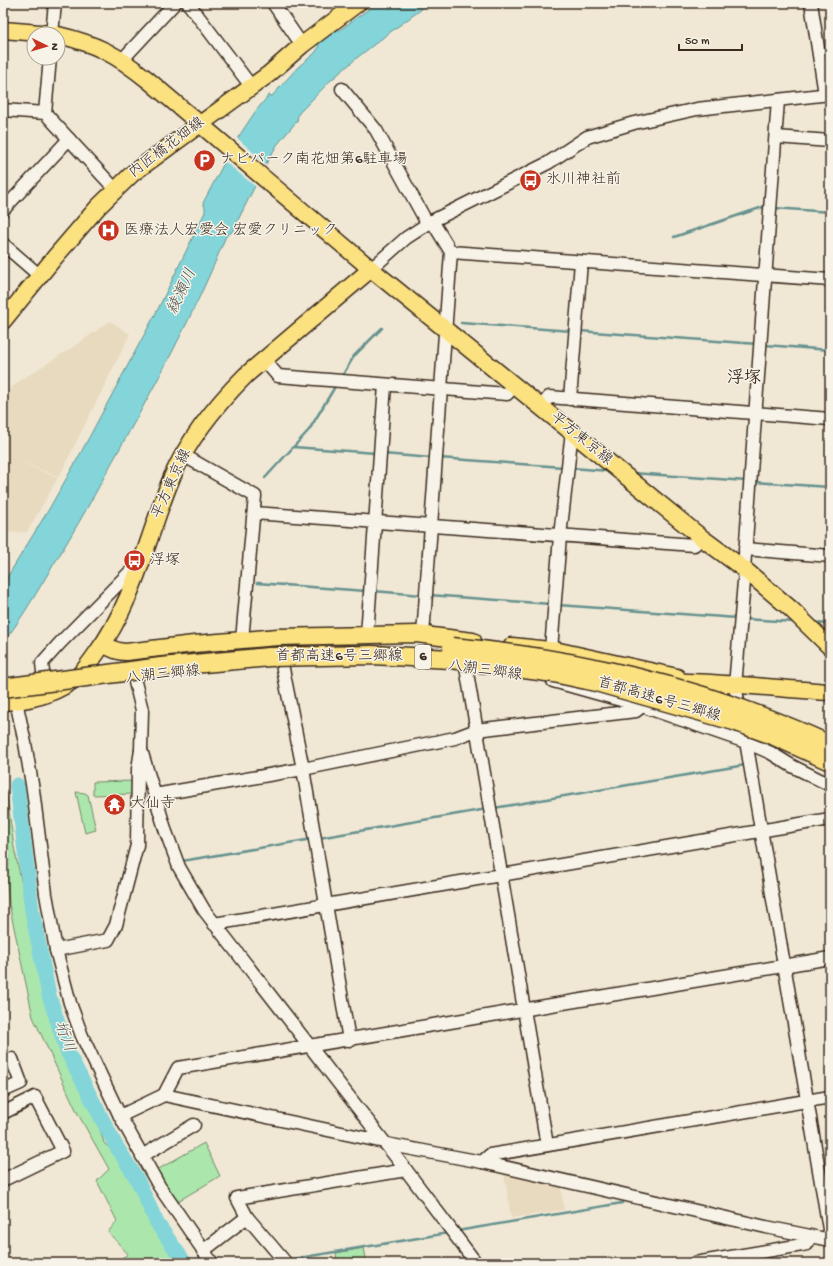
<svg xmlns="http://www.w3.org/2000/svg" width="833" height="1266" viewBox="0 0 833 1266" font-family="'Gochi Hand','Klee One',sans-serif">
	<style>
		.built { fill: #e8dabf }
		.green { fill: #abe6ac; stroke: #738865 }
		.water { fill: #83d5d9; stroke: #66918e }
		.pier { fill: #f0e8d5 }
		.lines { fill: none; stroke-linecap: round; stroke-linejoin: round }
		.stream { stroke: #66918e; stroke-width: 2.5 }
		.river { stroke: #83d5d9; stroke-width: 15 }
		.minor-casing { stroke: #3b2a1e; stroke-width: 15 }
		.major-casing { stroke: #3b2a1e; stroke-width: 19 }
		.minor { stroke: #f7f3e8; stroke-width: 12 }
		.major { stroke: #fbe180; stroke-width: 16 }
		.highway-bridge-casing { stroke: #3b2a1e; stroke-width: 21; stroke-linecap: butt }
		.highway-bridge { stroke: #fbe180; stroke-width: 18 }
		.labels { text-anchor: middle; dominant-baseline: central; stroke-width: 3; stroke-linejoin: round; paint-order: stroke }
		.shield { fill: #f7f3e8; stroke: #73665b; stroke-width: 1 }
		.shield-label { font-size: 14px; font-weight: bold; fill: #3b2a1e }
		.street-label { font-size: 15px; fill: #3b2a1e; stroke: #f7f3e8 }
		.poi-label { font-size: 15px; fill: #3b2a1e; stroke: #f7f3e8; text-anchor: start }
		.water-label { font-size: 16px; font-style: italic; fill: #4d554d; stroke: #f7f3e8 }
		.quarter-label { font-size: 17px; font-weight: bold; fill: #3b2a1e; stroke: #f7f3e8 }
	</style>
	<rect width="100%" height="100%" fill="#f0e8d5"/>
	<filter id="ink" filterUnits="userSpaceOnUse"><feTurbulence type="fractalNoise" baseFrequency=".025" numOctaves="2"/><feDisplacementMap in="SourceGraphic" scale="8" xChannelSelector="R" yChannelSelector="G"/><feConvolveMatrix kernelMatrix="1 2 1 2 8 2 1 2 1" color-interpolation-filters="sRGB"/></filter>
	<g filter="url(#ink)">
		<g class="built">
			<path d="M110,321L130,334L59,477L14,459L58,478L27,532L3,533V396L19,381L70,349Z"/>
			<path d="M504,1173L561,1186L564,1210L511,1218Z"/>
		</g>
		<g class="green">
			<path d="M135,781V794L93,795V782Z"/>
			<path d="M6,789L14,847L42,979L58,1035L73,1071L99,1126L104,1143L117,1154L164,1243L176,1263H160L158,1261L154,1263H114L128,1254L108,1232L117,1221L97,1181L109,1169L78,1114L33,1017L9,904L4,852H3V790Z"/>
			<path d="M76,792L85,793L88,795L96,830L85,833Z"/>
			<path d="M204,1143L220,1176L175,1203L157,1170Z"/>
			<path d="M364,1248L367,1263H337L336,1253Z"/>
		</g>
		<path class="water" d="M377,3H430L385,36L358,57L330,81L299,113L298,115L297,122H296L277,145L266,164L232,232L226,236C194,316 152,391 110,466C90,504 69,540 46,577C33,599 19,622 3,643V584L49,509L78,458L158,309L205,212V207L203,203L235,142L255,112L269,95L272,96L298,67L315,53L319,47L317,43L334,30H340Z"/>
		<path class="pier" d="M236,137L267,165L256,187L223,160Z"/>
		<g class="lines">
			<g class="stream">
				<path d="M774,208L830,212"/>
				<path d="M674,237L763,207H767"/>
				<path d="M461,323L572,331"/>
				<path d="M579,331L758,344"/>
				<path d="M765,345L830,350"/>
				<path d="M341,378L354,356L382,328"/>
				<path d="M293,447L376,453"/>
				<path d="M383,454L432,458"/>
				<path d="M439,458L563,467"/>
				<path d="M572,468L609,471"/>
				<path d="M632,473L747,481"/>
				<path d="M265,478L309,430L336,385"/>
				<path d="M754,482L830,487"/>
				<path d="M257,583L366,591"/>
				<path d="M373,591L422,595"/>
				<path d="M429,595L551,604"/>
				<path d="M558,605L737,618"/>
				<path d="M744,619L795,622"/>
				<path d="M816,623L830,624"/>
				<path d="M494,808L745,765"/>
				<path d="M319,838L487,809"/>
				<path d="M182,861L312,839"/>
				<path d="M457,1231L622,1203"/>
				<path d="M287,1260L448,1233"/>
			</g>
			<path class="river" d="M17,785L32,911L49,995L67,1051L115,1144L137,1179L157,1223L185,1263"/>
			<defs>
				<g id="minor">
					<path d="M188,3L251,86"/>
					<path d="M273,3L302,45"/>
					<path d="M811,3L825,94"/>
					<path d="M52,34L55,3"/>
					<path d="M122,60L175,3"/>
					<path d="M342,89L376,130L427,223"/>
					<path d="M3,110L45,113L115,189"/>
					<path d="M45,113L50,58"/>
					<path d="M776,137L830,141"/>
					<path d="M3,210L69,139"/>
					<path d="M3,244L40,276"/>
					<path d="M451,252L830,280"/>
					<path d="M371,269L406,238L432,221L548,163L587,137L634,123L697,109L830,94"/>
					<path d="M264,360L278,376L507,394L514,386"/>
					<path d="M570,399L581,262"/>
					<path d="M541,407L549,397L830,419"/>
					<path d="M183,455L255,496L242,640"/>
					<path d="M254,513L694,545L702,538"/>
					<path d="M745,549L830,556"/>
					<path d="M744,569L778,100"/>
					<path d="M745,570L735,686L747,747L830,1235"/>
					<path d="M367,635L385,385"/>
					<path d="M423,635L451,252L432,221"/>
					<path d="M551,650L560,536L572,431"/>
					<path d="M282,664L303,769L349,1040"/>
					<path d="M466,667L547,1145"/>
					<path d="M553,681L642,706L746,742L771,753L792,766L830,785"/>
					<path d="M45,690L42,663L60,643L129,573H137"/>
					<path d="M16,701L25,743L33,790L46,894L56,950L70,1003L82,1036L120,1116L159,1186L212,1263"/>
					<path d="M141,750L166,832L179,867L204,910L406,1170L476,1263"/>
					<path d="M155,795L303,769L455,738L476,730L636,711L642,706"/>
					<path d="M214,924L830,819"/>
					<path d="M56,950L108,940L116,925L137,845L138,769L141,750L142,710L134,678"/>
					<path d="M3,1062L12,1059L21,1083L3,1091"/>
					<path d="M164,1095L178,1068L830,958"/>
					<path d="M3,1113L35,1097L63,1151L3,1180"/>
					<path d="M120,1116L164,1095L384,1142"/>
					<path d="M386,1144L482,1162L766,1227L830,1240"/>
					<path d="M142,1156L194,1125"/>
					<path d="M482,1162L490,1155L830,1097"/>
					<path d="M203,1251L247,1217"/>
					<path d="M286,1263L247,1217L237,1198L406,1170"/>
					<path d="M695,1263L802,1245L807,1244L810,1236"/>
				</g>
				<g id="major">
					<path d="M3,30L52,34"/>
					<path d="M58,35C97,44 117,55 148,80L371,269L702,538L744,569L791,609L830,647"/>
					<path d="M3,321L55,257L98,207L133,173L269,74L302,45L358,3"/>
					<path d="M104,644C111,649 117,652 126,652L194,644L278,637L416,634L473,641"/>
					<path d="M512,646L559,651L677,677"/>
					<path d="M663,681C718,682 774,688 830,692"/>
					<path d="M3,702C26,701 49,696 69,683C81,676 88,665 96,654C135,601 147,537 172,477C189,438 216,405 246,375L371,269"/>
				</g>
			</defs>
			<use href="#minor" class="minor-casing"/>
			<use href="#major" class="major-casing"/>
			<use href="#minor" class="minor"/>
			<use href="#major" class="major"/>
			<defs>
				<g id="highway-bridge">
					<path d="M452,647C582,659 711,690 830,745"/>
					<path d="M3,688L161,667L269,657L372,655L451,659L554,673L596,682L734,721L770,734L830,761"/>
				</g>
			</defs>
			<use href="#highway-bridge" class="highway-bridge-casing"/>
			<use href="#highway-bridge" class="highway-bridge"/>
		</g>
	</g>
	<defs>
		<symbol id="parking-disc" viewBox="-11 -11 22 22"><circle r="9.5" fill="#c8321e" stroke="#f7f3e8"/><path d="M-3.5-5.5H1a3.5 3.5 0 0 1 0 7H-1V5.5H-3.5ZM-1-3.4V-.6H.8a1.4 1.4 0 0 0 0-2.8Z" fill="#fff"/></symbol>
		<symbol id="bus-disc" viewBox="-11 -11 22 22"><circle r="9.5" fill="#c8321e" stroke="#f7f3e8"/><path d="M-5-6H5V4H4V6H2V4H-2V6H-4V4H-5ZM-3.5-4V0h7V-4ZM-3.5 1.2v1.5H-2V1.2ZM2 1.2v1.5H3.5V1.2Z" fill="#fff"/></symbol>
		<symbol id="hospital-disc" viewBox="-11 -11 22 22"><circle r="9.5" fill="#c8321e" stroke="#f7f3e8"/><path d="M-5-5h3v3.5h4V-5h3V5h-3V1.5h-4V5h-3Z" fill="#fff"/></symbol>
		<symbol id="temple-disc" viewBox="-11 -11 22 22"><circle r="9.5" fill="#c8321e" stroke="#f7f3e8"/><path d="M0-6L5-2H3V0L6.5 2.5H4V6H1.5V3h-3V6H-4V2.5H-6.5L-3 0V-2H-5Z" fill="#fff"/></symbol>
	</defs>
	<g fill-rule="evenodd">
		<use href="#parking-disc" x="192" y="148" width="25" height="25"/>
		<use href="#bus-disc" x="518" y="168" width="25" height="25"/>
		<use href="#hospital-disc" x="96" y="218" width="25" height="25"/>
		<use href="#bus-disc" x="122" y="548" width="25" height="25"/>
		<use href="#temple-disc" x="102" y="792" width="25" height="25"/>
	</g>
	<g class="labels">
		<rect class="shield" x="415" y="645" width="16" height="24" rx="3"/>
		<g class="shield-label">
			<text x="423" y="657">6</text>
		</g>
		<g class="street-label">
			<text transform="translate(167 148) rotate(-37)">内匠橋花畑線</text>
			<text transform="translate(581 439) rotate(39)">平方東京線</text>
			<text transform="translate(172 484) rotate(-66)">平方東京線</text>
			<text x="339" y="657">首都高速6号三郷線</text>
			<text transform="translate(485 671) rotate(8)">八潮三郷線</text>
			<text transform="translate(163 675) rotate(-6)">八潮三郷線</text>
			<text transform="translate(659 700) rotate(16)">首都高速6号三郷線</text>
		</g>
		<g class="poi-label">
			<text x="220" y="160">ナビパーク南花畑第6駐車場</text>
			<text x="546" y="180">氷川神社前</text>
			<text x="124" y="231">医療法人宏愛会 宏愛クリニック</text>
			<text x="150" y="561">浮塚</text>
			<text x="130" y="804">大仙寺</text>
		</g>
		<g class="water-label">
			<text transform="translate(183 292) rotate(-65)">綾瀬川</text>
			<text transform="translate(63 1037) rotate(70)">垳川</text>
		</g>
		<g class="quarter-label">
			<text x="744" y="379">浮塚</text>
		</g>
	</g>
	<rect width="833" height="1266" fill="none" stroke="#f7f3e8" stroke-width="16"/>
	<rect x="8" y="8" width="817" height="1250" fill="none" stroke="#3b2a1e" stroke-width="1.5" filter="url(#ink)"/>
	<g transform="translate(46 46) rotate(95)"><circle r="19" fill="#f7f3e8" stroke="#aca397"/>
	<path d="M0-3L7 15L0 10L-7 15Z" fill="#c8321e"/>
	<text y="-6" font-size="11" font-weight="bold" text-anchor="middle" fill="#3b2a1e">N</text>
	</g>
	<path d="M679 44v6h63v-6" fill="none" stroke="#3b2a1e" stroke-width="2"/>
	<text x="685" y="44" font-size="12" fill="#3b2a1e" stroke="#f7f3e8" stroke-width="3" paint-order="stroke">50 m</text>
</svg>
